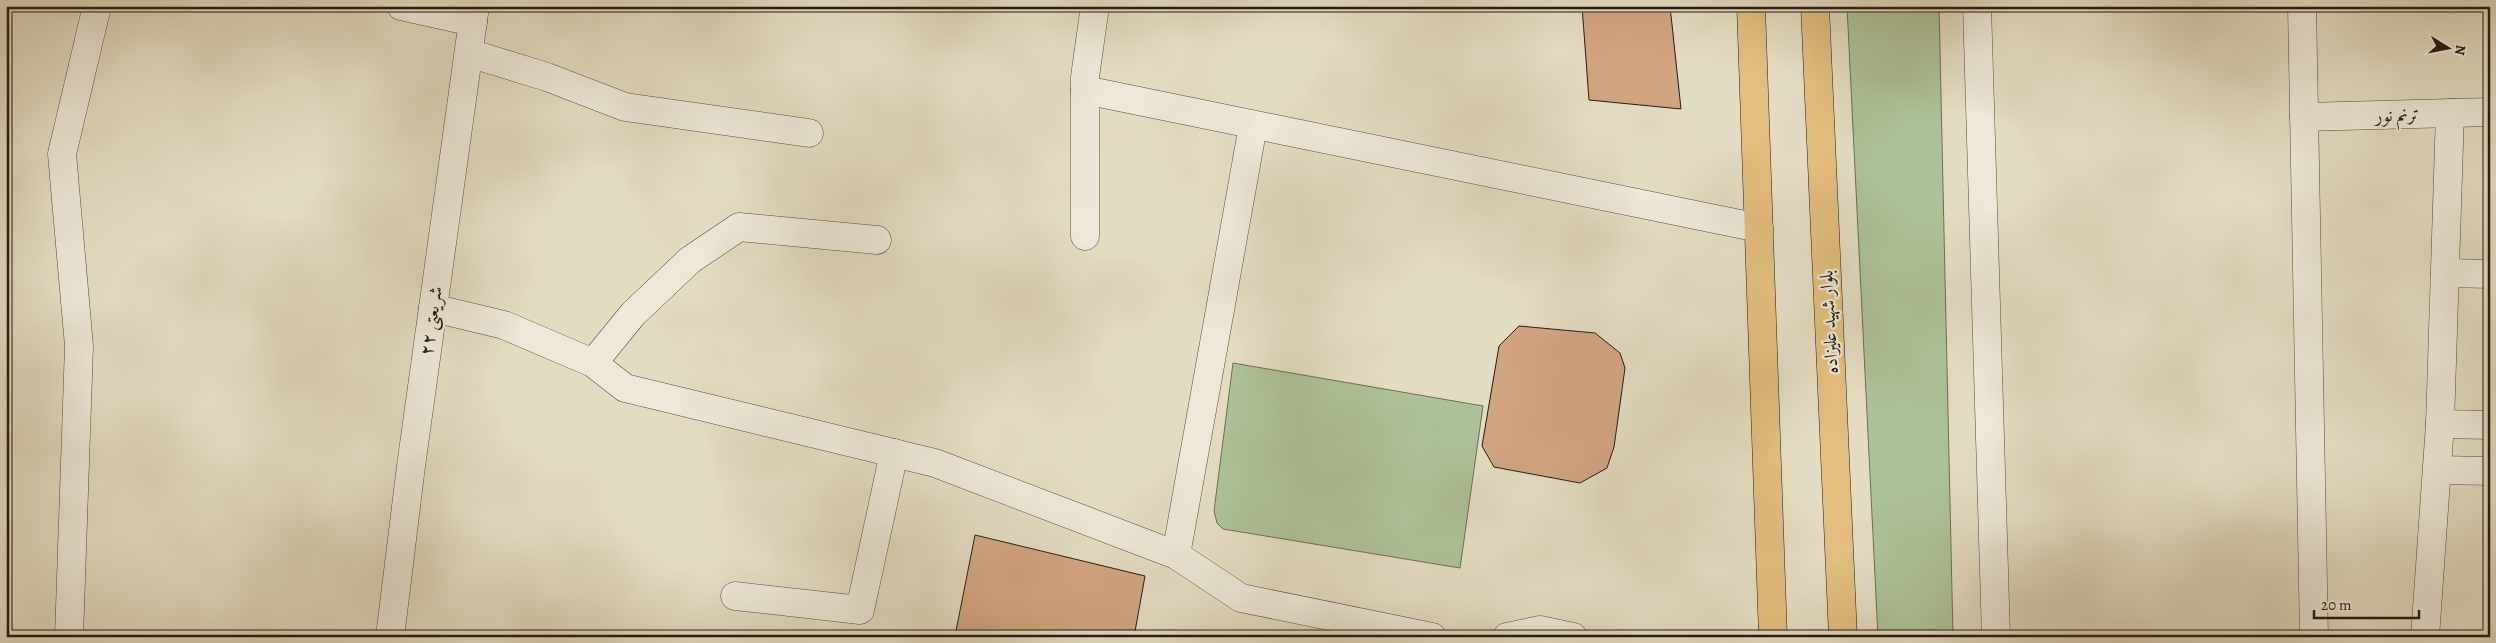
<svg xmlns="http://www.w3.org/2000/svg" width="2496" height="643" viewBox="0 0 2496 643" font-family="Alegreya,Amiri,serif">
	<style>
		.green { fill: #aec297; stroke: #6a6e54 }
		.building { fill: #d1a581; stroke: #271a11 }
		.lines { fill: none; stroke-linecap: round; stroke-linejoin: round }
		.minor-casing { stroke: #564a3d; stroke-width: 29 }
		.major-casing { stroke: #271a11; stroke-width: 29 }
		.minor { stroke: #ede8d7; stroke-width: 28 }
		.major { stroke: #e2be80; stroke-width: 28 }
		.labels { text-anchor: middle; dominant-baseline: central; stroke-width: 4.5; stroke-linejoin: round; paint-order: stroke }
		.street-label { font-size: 19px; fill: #271a11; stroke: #ede8d7 }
	</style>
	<rect width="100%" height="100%" fill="#e4dcc1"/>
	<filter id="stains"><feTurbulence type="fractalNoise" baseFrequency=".004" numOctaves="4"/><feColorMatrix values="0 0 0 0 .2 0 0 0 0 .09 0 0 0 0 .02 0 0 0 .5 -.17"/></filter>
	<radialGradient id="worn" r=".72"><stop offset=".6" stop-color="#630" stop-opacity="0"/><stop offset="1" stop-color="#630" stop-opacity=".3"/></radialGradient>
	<g class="green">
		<path d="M1847,6H1939L1953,637H1878Z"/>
		<path d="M1233,363L1483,406L1460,568L1223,529L1217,523L1214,511Z"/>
	</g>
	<g class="building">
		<path d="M1582,6H1670L1681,109L1589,100Z"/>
		<path d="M1519,326L1595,333L1620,353L1625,368L1614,447L1607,468L1580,483L1494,467L1482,446L1499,346Z"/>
		<path d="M975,535L1145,576L1134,637L955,636Z"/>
	</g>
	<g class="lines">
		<defs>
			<g id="minor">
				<path d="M401,6L473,22"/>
				<path d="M1977,6L1996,637"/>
				<path d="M2302,6L2314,637"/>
				<path d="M469,53L547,77L625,107L809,133"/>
				<path d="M1085,90L1759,228"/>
				<path d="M2304,117L2490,112"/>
				<path d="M1085,236V77L1095,6"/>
				<path d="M2445,273L2490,274"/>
				<path d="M433,308L504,325L593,363L625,388L935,463L1176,555L1241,598L1432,637"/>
				<path d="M593,363L633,314L690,260L739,227L877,240"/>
				<path d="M2440,424L2490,425"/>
				<path d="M2437,470L2490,471"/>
				<path d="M1176,555L1253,126"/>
				<path d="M735,596L860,610L894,453"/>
				<path d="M69,637L79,346L62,154L97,6"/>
				<path d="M390,637L411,466L475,6"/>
				<path d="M1507,637L1540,630L1573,637"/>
				<path d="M2425,637L2440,424L2450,113"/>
			</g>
			<g id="major">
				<path d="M1751,6L1773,637"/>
				<path d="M1815,6L1843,637"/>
			</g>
		</defs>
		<use href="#minor" class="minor-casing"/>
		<use href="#major" class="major-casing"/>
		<use href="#minor" class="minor"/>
		<use href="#major" class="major"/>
	</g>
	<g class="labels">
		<g class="street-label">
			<text transform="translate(2397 115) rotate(-2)">ترنم نور</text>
			<text transform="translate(431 321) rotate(-82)">شریعتی ۲۲</text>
			<text transform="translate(1829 322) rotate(-93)">بلوار شهید علیزاده</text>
		</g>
	</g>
	<rect width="2496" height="643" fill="none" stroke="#e4dcc1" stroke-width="25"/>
	<rect x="8" y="8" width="2481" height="628" fill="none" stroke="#271a11" stroke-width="2.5"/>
	<rect x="12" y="12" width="2471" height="618" fill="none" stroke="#271a11"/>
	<g transform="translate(2448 48) rotate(100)" stroke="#ede8d7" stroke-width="4" paint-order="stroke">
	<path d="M0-4L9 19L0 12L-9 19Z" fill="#271a11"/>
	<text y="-8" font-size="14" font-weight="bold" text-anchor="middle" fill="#271a11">N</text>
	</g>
	<path d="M2314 610v8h105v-8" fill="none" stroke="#271a11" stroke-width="2.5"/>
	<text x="2321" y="610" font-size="15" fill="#271a11" stroke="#ede8d7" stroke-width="4" paint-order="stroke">20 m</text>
	<rect width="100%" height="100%" filter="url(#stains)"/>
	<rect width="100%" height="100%" fill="url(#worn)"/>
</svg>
